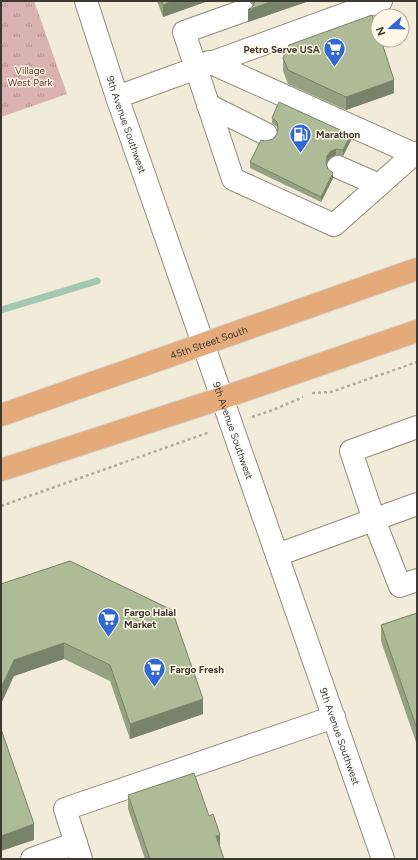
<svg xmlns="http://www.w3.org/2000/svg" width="418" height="860" viewBox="0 0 418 860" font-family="Figtree,sans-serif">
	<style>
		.park { fill: url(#park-tufts) }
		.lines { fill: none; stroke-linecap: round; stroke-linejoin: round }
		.stream { stroke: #a2c8b1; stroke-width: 7 }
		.minor-casing { stroke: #928c7c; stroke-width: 24 }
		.major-casing { stroke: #d4d3d2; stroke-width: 24 }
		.path { stroke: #b0ab9d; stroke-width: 2.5; stroke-dasharray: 3 3; stroke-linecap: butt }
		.minor { stroke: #fff; stroke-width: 22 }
		.major { stroke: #e5aa79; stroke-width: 22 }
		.wall { fill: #95a181 }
		.shaded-wall { fill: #798369 }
		.building { fill: #adbb96; stroke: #798369 }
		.labels { text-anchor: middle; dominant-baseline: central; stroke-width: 3; stroke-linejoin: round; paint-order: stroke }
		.poi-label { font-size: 10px; font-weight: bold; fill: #3b3932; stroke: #fff8e6; text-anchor: start }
		.park-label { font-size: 10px; fill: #6b3133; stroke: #fff8e6 }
		.street-label { font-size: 10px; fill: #3b3932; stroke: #fff8e6 }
	</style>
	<defs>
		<pattern id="park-tufts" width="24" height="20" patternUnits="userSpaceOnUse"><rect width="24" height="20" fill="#d9b2b1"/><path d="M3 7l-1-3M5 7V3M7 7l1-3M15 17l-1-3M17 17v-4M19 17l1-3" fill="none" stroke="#b19291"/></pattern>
	</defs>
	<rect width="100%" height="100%" fill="#f1ebd9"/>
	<path class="park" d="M1,1H34L67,94L1,117Z"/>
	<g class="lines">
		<path class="stream" d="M1,310L97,281"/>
		<defs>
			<g id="minor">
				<path id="s1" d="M86,1L117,97L383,859"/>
				<path d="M243,11L184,32L233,179L334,225L414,154"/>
				<path d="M209,62L414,154L417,153"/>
				<path d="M117,97L381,1"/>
				<path d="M208,105L266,134"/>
				<path d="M338,167L379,185"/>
				<path d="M417,427L351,451L374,520L400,586L417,580"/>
				<path d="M277,555L417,504"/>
				<path d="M32,859L76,843"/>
				<path d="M81,859L65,809L334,717"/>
			</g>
			<g id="major">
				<path id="s2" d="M1,415L417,269"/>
				<path d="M1,470L222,398L417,331"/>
			</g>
		</defs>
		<use href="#minor" class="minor-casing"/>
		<use href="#major" class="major-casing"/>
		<g class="path">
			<path d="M312,393L331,392L417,362"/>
			<path d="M252,417L273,410L303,397"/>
			<path d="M1,506L210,432"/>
		</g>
		<use href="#minor" class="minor"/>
		<use href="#major" class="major"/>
	</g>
	<g class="wall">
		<path d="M157,1H208L163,17Z"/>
		<path d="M250,1H309L248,22L253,5L251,2Z"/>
		<path d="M283,58L394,93L346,110L288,84L283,71Z"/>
		<path d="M272,118L351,140L343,156L336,155L331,157L327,162L326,165L333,178L321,202L250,168V162L266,141L273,139L277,134L278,132L277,127L272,123Z"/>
		<path d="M1,584L203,714L130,739L110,681L64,659L14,676Z"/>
		<path d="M417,613V745L381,641V625Z"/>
		<path d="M128,795L220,847L224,859H145L128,809Z"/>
	</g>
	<g class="shaded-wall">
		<path d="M173,1H208L163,17V5Z"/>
		<path d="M273,1H309L248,22V10Z"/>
		<path d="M394,80V93L346,110V97Z"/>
		<path d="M351,135V140L343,156V150Z"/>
		<path d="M336,149V155L331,157L327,162L326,169L327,156L331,151Z"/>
		<path d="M333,173V178L321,202V197Z"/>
		<path d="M64,643V659L14,676L1,704V688L14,660Z"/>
		<path d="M203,699V714L130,739V724Z"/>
		<path d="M34,824V840L1,851V836Z"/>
		<path d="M220,835V848L216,836Z"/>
	</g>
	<g class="building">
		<path d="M161,1H173L163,5Z"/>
		<path d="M255,1H273L248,10L253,6Z"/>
		<path d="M372,15L378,33V40H381L394,80L346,97L288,70L283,58L289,45Z"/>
		<path d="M279,102L351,135L343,150L336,149L331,151L327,156L326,163L328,169L333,173L321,197L250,162L261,140L266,141L273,139L277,134L278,128L277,122L272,118Z"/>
		<path d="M70,561L172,610L203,699L130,724L110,665L64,643L14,660L1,688V584Z"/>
		<path d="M417,613V729L381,625Z"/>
		<path d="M1,729L34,824L1,836Z"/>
		<path d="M194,773L209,816L213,814L220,835L216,836L224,859H150L128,795Z"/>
	</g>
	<defs>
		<symbol id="supermarket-pin" viewBox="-11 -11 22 30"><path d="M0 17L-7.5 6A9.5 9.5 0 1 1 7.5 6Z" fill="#3168d7" stroke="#fff8e6"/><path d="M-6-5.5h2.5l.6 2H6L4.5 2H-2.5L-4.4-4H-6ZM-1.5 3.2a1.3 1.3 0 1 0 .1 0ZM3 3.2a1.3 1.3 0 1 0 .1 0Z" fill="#fff"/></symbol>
		<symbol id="fuel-pin" viewBox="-11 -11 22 30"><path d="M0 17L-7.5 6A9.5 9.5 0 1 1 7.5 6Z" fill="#3168d7" stroke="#fff8e6"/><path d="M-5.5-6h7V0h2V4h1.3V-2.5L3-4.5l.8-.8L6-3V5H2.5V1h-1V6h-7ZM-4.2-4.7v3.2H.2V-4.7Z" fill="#fff"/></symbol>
	</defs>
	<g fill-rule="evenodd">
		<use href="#supermarket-pin" x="322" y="36" width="25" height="34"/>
		<use href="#fuel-pin" x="288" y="122" width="25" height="34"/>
		<use href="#supermarket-pin" x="96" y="606" width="25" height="34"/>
		<use href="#supermarket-pin" x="142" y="656" width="25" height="34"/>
	</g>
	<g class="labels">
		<g class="poi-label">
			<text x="320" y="49" text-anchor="end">Petro Serve USA</text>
			<text x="316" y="134">Marathon</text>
			<text x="124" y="612">Fargo Halal<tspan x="124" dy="12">Market</tspan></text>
			<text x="170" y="669">Fargo Fresh</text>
		</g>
		<g class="park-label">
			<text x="30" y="70">Village<tspan x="30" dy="12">West Park</tspan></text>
		</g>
		<g class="street-label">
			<text stroke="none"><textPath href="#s1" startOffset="130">9th Avenue Southwest</textPath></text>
			<text stroke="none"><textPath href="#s2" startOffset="220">45th Street South</textPath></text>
			<text stroke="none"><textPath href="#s1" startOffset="454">9th Avenue Southwest</textPath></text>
			<text stroke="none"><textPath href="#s1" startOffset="778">9th Avenue Southwest</textPath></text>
		</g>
	</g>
	<rect width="418" height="860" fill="none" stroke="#3b3932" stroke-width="4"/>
	<g transform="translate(390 28) rotate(250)"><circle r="19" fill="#fff8e6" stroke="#b1ac9e"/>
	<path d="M0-3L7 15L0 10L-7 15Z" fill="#3168d7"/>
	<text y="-6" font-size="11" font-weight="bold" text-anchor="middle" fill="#3b3932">N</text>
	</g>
</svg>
